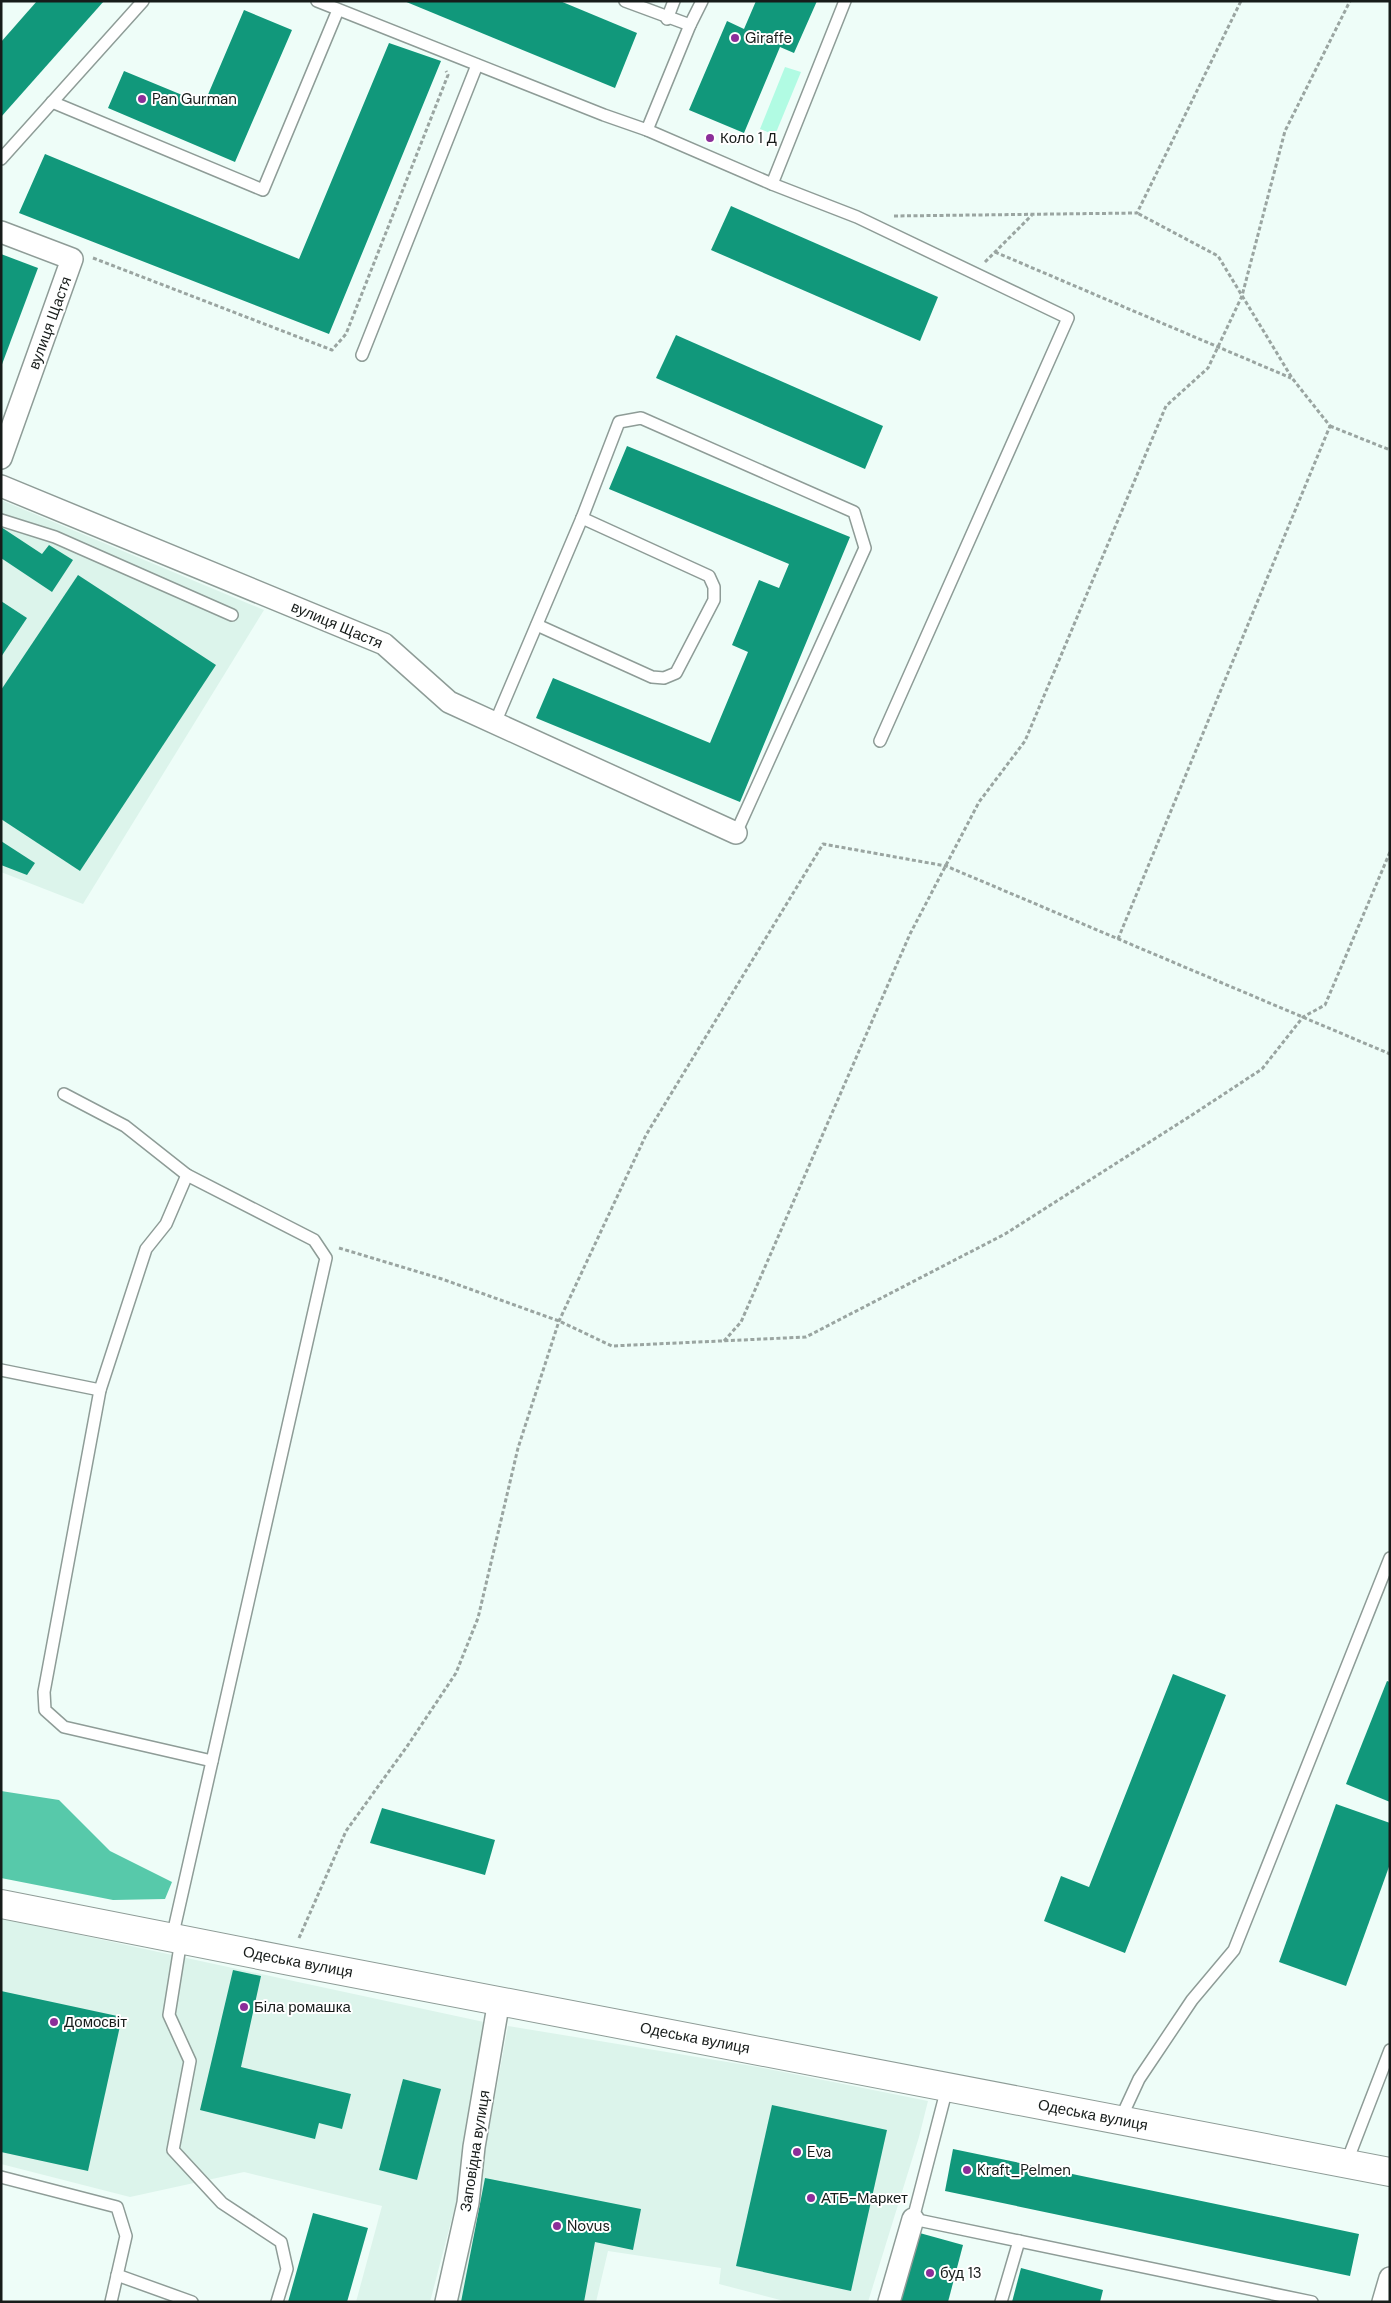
<svg xmlns="http://www.w3.org/2000/svg" width="1391" height="2303" viewBox="0 0 1391 2303" font-family="'DM Sans',sans-serif">
	<style>
		.built { fill: #dcf4eb }
		.green { fill: #b1fbe3 }
		.forest { fill: #57c9aa }
		.building { fill: #11987b }
		.lines { fill: none; stroke-linecap: round; stroke-linejoin: round }
		.service-casing { stroke: #8e9c97; stroke-width: 14 }
		.minor-casing { stroke: #8e9c97; stroke-width: 24 }
		.tertiary-casing { stroke: #8e9c97; stroke-width: 30 }
		.path { stroke: #9aa5a1; stroke-width: 3; stroke-dasharray: 4 2.5; stroke-linecap: butt }
		.service { stroke: #fff; stroke-width: 11 }
		.minor { stroke: #fff; stroke-width: 21 }
		.tertiary { stroke: #fff; stroke-width: 28 }
		.poi-dot { fill: #8b2e99; stroke: #fff; stroke-width: 2 }
		.labels { text-anchor: middle; dominant-baseline: central; stroke-width: 4; stroke-linejoin: round; paint-order: stroke }
		.poi-label { font-size: 15px; fill: #171c1a; stroke: #fff; text-anchor: start }
		.street-label { font-size: 15px; fill: #171c1a; stroke: #fff }
	</style>
	<rect width="100%" height="100%" fill="#eefdf8"/>
	<g class="built">
		<path d="M1,500L264,610L83,904L1,872Z"/>
		<path d="M1,1918L484,2022L464,2172L430,2302H356L382,2206L244,2172L130,2197L1,2164Z"/>
		<path d="M508,2026L758,2067L928,2101L919,2137L868,2302H788L719,2284L721,2268L608,2251L596,2302H454L476,2199Z"/>
	</g>
	<path class="green" d="M785,67L801,72L775,135L760,129Z"/>
	<path class="forest" d="M1,1791L59,1800L110,1851L172,1882L165,1899L113,1900L1,1878Z"/>
	<g class="building">
		<path d="M37,1H104L1,117V42Z"/>
		<path d="M404,1H560L637,33L615,88Z"/>
		<path d="M756,1H817L794,53L780,47L744,133L689,110L727,21L744,29Z"/>
		<path d="M244,10L292,30L235,162L108,108L124,71L204,104Z"/>
		<path d="M389,43L441,61L329,334L19,213L45,154L299,259Z"/>
		<path d="M731,206L938,297L920,341L711,250Z"/>
		<path d="M1,254L38,268L1,367Z"/>
		<path d="M676,335L883,426L865,469L656,378Z"/>
		<path d="M627,446L850,537L740,802L536,718L553,678L710,743L748,652L732,645L759,580L779,588L789,564L609,489Z"/>
		<path d="M1,527L42,554L49,545L73,560L52,592L1,558Z"/>
		<path d="M78,575L216,665L80,871L1,819V690Z"/>
		<path d="M1,601L27,618L1,657Z"/>
		<path d="M1,841L35,863L27,875L1,865Z"/>
		<path d="M1173,1674L1226,1695L1125,1953L1044,1921L1061,1876L1089,1887Z"/>
		<path d="M1387,1681L1390,1682V1802L1346,1784Z"/>
		<path d="M1336,1804L1390,1823V1864L1346,1986L1279,1962Z"/>
		<path d="M382,1808L495,1840L485,1875L370,1843Z"/>
		<path d="M233,1970L261,1976L241,2067L351,2094L342,2129L319,2123L315,2139L200,2110Z"/>
		<path d="M1,1991L122,2017L88,2171L1,2152Z"/>
		<path d="M403,2079L441,2089L417,2180L379,2170Z"/>
		<path d="M772,2105L887,2130L851,2291L736,2266Z"/>
		<path d="M953,2149L1359,2234L1350,2276L945,2191Z"/>
		<path d="M485,2178L641,2209L633,2250L595,2242L584,2302H461Z"/>
		<path d="M313,2213L368,2228L347,2302H288Z"/>
		<path d="M916,2232L963,2245L948,2302H897Z"/>
		<path d="M1021,2268L1103,2290L1100,2302H1012Z"/>
	</g>
	<g class="lines">
		<defs>
			<g id="service">
				<path d="M317,1L604,115L647,130L772,184L857,217L1068,318L880,741"/>
				<path d="M625,1L690,25"/>
				<path d="M667,19L674,1"/>
				<path d="M52,102L263,190L338,10"/>
				<path d="M647,130L690,25L702,1"/>
				<path d="M1,159L143,1"/>
				<path d="M772,184L845,1"/>
				<path d="M362,355L477,65"/>
				<path d="M1,520L55,537L232,615"/>
				<path d="M537,625L652,677L664,678L676,673L714,600V587L709,576L582,518"/>
				<path d="M495,723L582,518L619,422L641,418L854,512L865,548L736,833"/>
				<path d="M64,1094L125,1126L187,1175L314,1240L326,1258L172,1938"/>
				<path d="M187,1175L166,1224L146,1249L100,1390L44,1692L45,1710L64,1727L212,1761"/>
				<path d="M1,1370L100,1390"/>
				<path d="M181,1940L169,2015L190,2061L173,2150L222,2203L281,2242L287,2269L277,2302"/>
				<path d="M947,2088L913,2219L1312,2302"/>
				<path d="M1120,2120L1139,2079L1192,2000L1234,1950L1390,1558"/>
				<path d="M1346,2164L1390,2050"/>
				<path d="M1,2177L117,2207L126,2236L111,2302"/>
				<path d="M117,2275L192,2302"/>
				<path d="M1001,2302L1019,2241"/>
			</g>
			<g id="minor">
				<path d="M1,232L72,259L1,458"/>
				<path d="M1,486L384,644L449,702L736,833"/>
				<path d="M446,2302L468,2203L474,2147L499,2000"/>
				<path d="M889,2302L913,2219"/>
				<path d="M1383,2302L1390,2278"/>
			</g>
			<path id="tertiary" d="M1,1904L290,1961L1390,2172"/>
		</defs>
		<use href="#service" class="service-casing"/>
		<use href="#minor" class="minor-casing"/>
		<use href="#tertiary" class="tertiary-casing"/>
		<g class="path">
			<path d="M894,216L1137,213L1241,1"/>
			<path d="M995,252L1291,378"/>
			<path d="M93,258L332,350L346,334L448,75L446,71"/>
			<path d="M985,262L1032,215"/>
			<path d="M1330,426L1390,450"/>
			<path d="M1118,939L1330,426L1292,378L1218,256L1137,213"/>
			<path d="M339,1248L442,1279L559,1321L612,1346L806,1337L1005,1234L1192,1115L1262,1069L1303,1017L1325,1005L1390,852"/>
			<path d="M724,1341L741,1322L910,934L979,802L1025,741L1166,406L1208,368L1242,296L1285,131L1350,1"/>
			<path d="M299,1938L346,1831L408,1745L456,1673L478,1618L518,1448L559,1321L646,1135L823,844L946,866L1390,1054"/>
		</g>
		<use href="#service" class="service"/>
		<use href="#minor" class="minor"/>
		<use href="#tertiary" class="tertiary"/>
	</g>
	<g class="poi-dot">
		<circle cx="735" cy="38" r="5"/>
		<circle cx="142" cy="99" r="5"/>
		<circle cx="710" cy="138" r="5"/>
		<circle cx="244" cy="2007" r="5"/>
		<circle cx="54" cy="2022" r="5"/>
		<circle cx="797" cy="2152" r="5"/>
		<circle cx="967" cy="2170" r="5"/>
		<circle cx="811" cy="2198" r="5"/>
		<circle cx="557" cy="2226" r="5"/>
		<circle cx="930" cy="2273" r="5"/>
	</g>
	<g class="labels">
		<g class="poi-label">
			<text x="745" y="38">Giraffe</text>
			<text x="152" y="99">Pan Gurman</text>
			<text x="720" y="138">Коло 1 Д</text>
			<text x="254" y="2007">Біла ромашка</text>
			<text x="64" y="2022">Домосвіт</text>
			<text x="807" y="2152">Eva</text>
			<text x="977" y="2170">Kraft_Pelmen</text>
			<text x="821" y="2198">АТБ-Маркет</text>
			<text x="567" y="2226">Novus</text>
			<text x="940" y="2273">буд 13</text>
		</g>
		<g class="street-label">
			<text transform="translate(50 323) rotate(-70)">вулиця Щастя</text>
			<text transform="translate(337 625) rotate(23)">вулиця Щастя</text>
			<text transform="translate(298 1962) rotate(11)">Одеська вулиця</text>
			<text transform="translate(695 2038) rotate(11)">Одеська вулиця</text>
			<text transform="translate(1093 2115) rotate(11)">Одеська вулиця</text>
			<text transform="translate(475 2151) rotate(-81)">Заповідна вулиця</text>
		</g>
	</g>
	<rect width="1391" height="2303" fill="none" stroke="#171c1a" stroke-width="5"/>
</svg>
